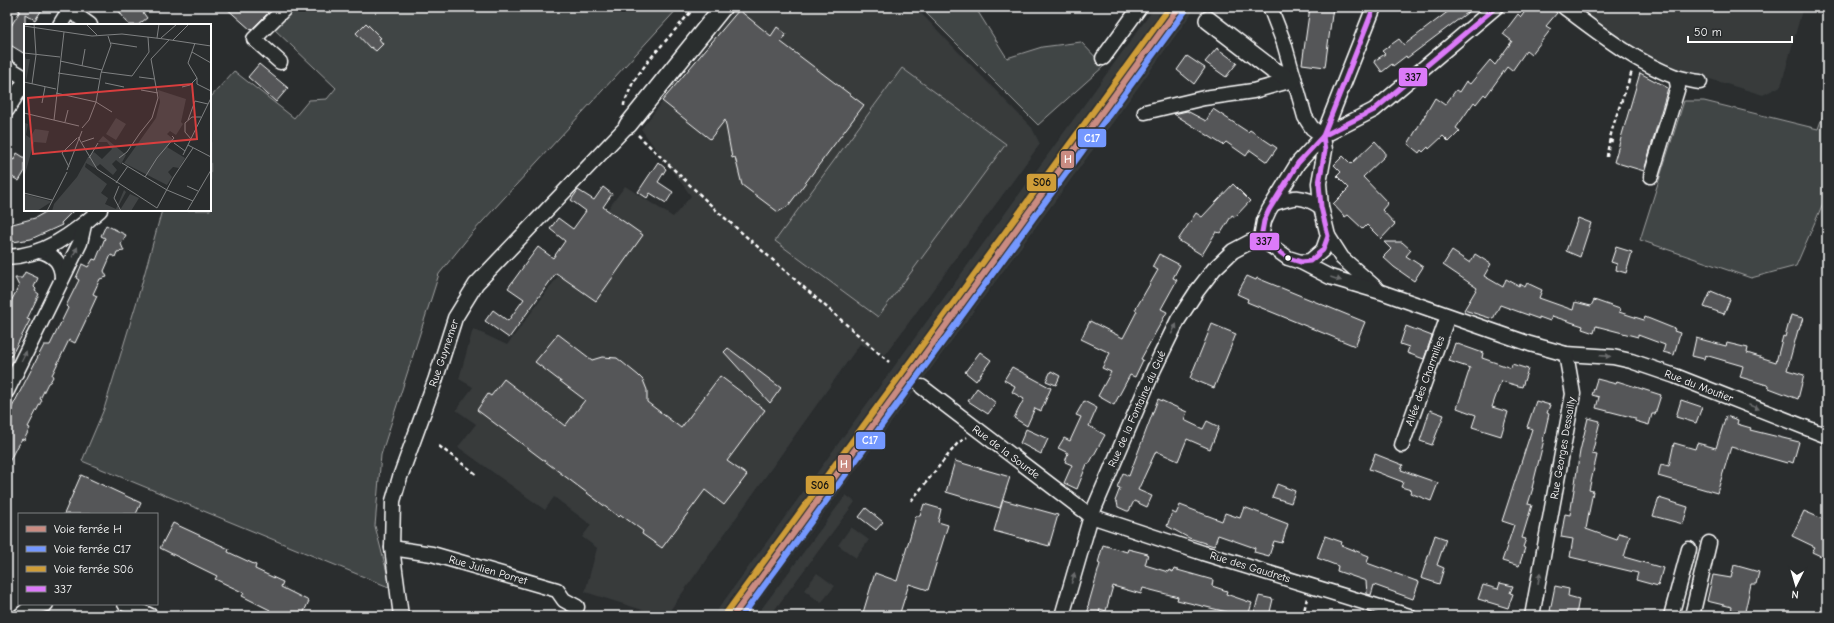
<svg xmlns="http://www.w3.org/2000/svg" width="1834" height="623" viewBox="0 0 1834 623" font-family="'Comic Neue',sans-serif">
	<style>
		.built { fill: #373a3b }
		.green { fill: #414445; stroke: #a0a2a2 }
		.building { fill: #555758; stroke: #fff }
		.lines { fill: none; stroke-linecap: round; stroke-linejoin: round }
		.minor-casing { stroke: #fff; stroke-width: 17 }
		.major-casing { stroke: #fff; stroke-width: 20 }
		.path { stroke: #fff; stroke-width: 2.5; stroke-dasharray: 4 3; stroke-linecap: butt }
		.minor { stroke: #2a2d2e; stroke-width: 14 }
		.major { stroke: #2a2d2e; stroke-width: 17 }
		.bus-1-casing { stroke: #2a2d2e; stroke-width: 8 }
		.bus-1 { stroke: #dc7af9; stroke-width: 5 }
		.rail-1-casing { stroke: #2a2d2e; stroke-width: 9 }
		.rail-2-casing { stroke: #2a2d2e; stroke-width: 9 }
		.rail-3-casing { stroke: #2a2d2e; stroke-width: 9 }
		.rail-1 { stroke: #ca8c82; stroke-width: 6 }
		.rail-2 { stroke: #7498ff; stroke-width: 6 }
		.rail-3 { stroke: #cf9d38; stroke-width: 6 }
		.oneway { fill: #6a6c6d }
		.bus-dot { fill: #fff; stroke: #2a2d2e; stroke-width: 1.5 }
		.labels { text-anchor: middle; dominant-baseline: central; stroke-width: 3; stroke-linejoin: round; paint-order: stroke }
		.street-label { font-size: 11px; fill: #fff; stroke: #2a2d2e }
		.inset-road { fill: none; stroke: #7f8182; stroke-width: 1 }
		.view { fill: #da3e3e; fill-opacity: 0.15; stroke: #da3e3e; stroke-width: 2 }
		.inset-edge { fill: none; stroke: #fff; stroke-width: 2 }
		.line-badge { stroke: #2a2d2e; stroke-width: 1.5 }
		.badge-label { font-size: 11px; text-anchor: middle; font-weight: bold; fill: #fff }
		.pale-badge-label { font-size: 11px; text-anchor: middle; font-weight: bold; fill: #111 }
	</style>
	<rect width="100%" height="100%" fill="#2a2d2e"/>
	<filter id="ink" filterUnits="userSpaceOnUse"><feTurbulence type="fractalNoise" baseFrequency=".025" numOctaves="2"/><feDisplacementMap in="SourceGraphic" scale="8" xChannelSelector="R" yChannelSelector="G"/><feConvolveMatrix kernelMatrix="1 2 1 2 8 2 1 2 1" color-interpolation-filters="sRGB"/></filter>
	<g filter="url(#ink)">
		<g class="built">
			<path d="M737,7H915L1032,128L1040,144L885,355L860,344L666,616H662L585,592L597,548L582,537L591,525L554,497L545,510L458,447L476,424L456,410L473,387L459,379L473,329L507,345L625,186L673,217L691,196L641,129Z"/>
			<path d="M1155,7H1196L1103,136L748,616H713Z"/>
			<path d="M1573,7H1803L1781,86L1763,95L1653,62Z"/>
			<path d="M846,495L855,502L770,616H756Z"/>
			<path d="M851,527L869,540L856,558L838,545Z"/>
			<path d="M817,573L835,586L821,603L804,590Z"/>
		</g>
		<g class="green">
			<path d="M291,7H679L472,233L439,274L381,455L375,526L391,588L82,461L104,409L137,301L162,210H210V98L234,71L294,118L309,100L327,99L336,88L272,27Z"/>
			<path d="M920,7H975L1007,58L1042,47L1081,42L1104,66L1038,125Z"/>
			<path d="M902,68L1006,144L878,317L775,241Z"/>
			<path d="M1684,101H1704L1818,129L1827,104V194L1796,266L1751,278L1640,240Z"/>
		</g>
		<g class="building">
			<path d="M14,7H44L35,20L25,14V54L7,43V24L11,26L20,11Z"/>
			<path d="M116,7H139L147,18L138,25H129Z"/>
			<path d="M225,7H262L268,13L251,30Z"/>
			<path d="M1310,7H1333L1325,67L1302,64Z"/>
			<path d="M1454,7H1475L1407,58L1406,56L1393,66L1392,64L1382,72L1374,61L1385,54L1382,51L1399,39L1404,45Z"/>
			<path d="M1528,7H1549L1557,13L1546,26L1551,29L1531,55L1526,51L1512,71L1507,67L1486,96L1484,94L1476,104L1474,102L1456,128L1460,131L1449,142L1443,136L1429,149L1428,147L1423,152L1421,150L1419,153L1408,144L1435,98L1445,105L1456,90L1459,92L1466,81L1470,84L1490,60L1495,65L1512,41L1503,34L1518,14L1521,17Z"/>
			<path d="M739,10L771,36L777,27L786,34L781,42L864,105L788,206L778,212L742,185L735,157L732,158L725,120L710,139L662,101Z"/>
			<path d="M366,23L381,38L379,39L383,44L376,51L371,47L370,48L356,33Z"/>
			<path d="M1217,48L1237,63L1226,77L1205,62Z"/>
			<path d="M1187,56L1205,68L1194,84L1177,70Z"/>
			<path d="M259,64L288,88L276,102L248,77Z"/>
			<path d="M1640,73L1668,88L1644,171L1614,162Z"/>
			<path d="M1213,109L1248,132L1250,130L1277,148L1267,162L1250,150L1246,156L1226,142L1223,145L1174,114L1187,111L1206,121Z"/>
			<path d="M1375,141L1385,152V156L1363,177L1388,203L1382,210L1395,224L1381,239L1367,225L1363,229L1348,215L1345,217L1333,204L1349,188L1337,176L1341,172L1334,165L1343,156L1351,164Z"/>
			<path d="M17,153L25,158V171L19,181L7,174V156L14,160Z"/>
			<path d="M658,162L666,169L658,182L673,192L666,203L650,193L647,198L638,192Z"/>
			<path d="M1233,184L1250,201L1235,217L1232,215L1221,233L1216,232L1202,255L1178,240L1196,213L1202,217Z"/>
			<path d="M603,187L612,194L603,207L643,235L596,301L556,273L509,338L485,321L493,310L508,321L524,299L508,288L529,259L538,247L553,258L565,241L550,229L558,218L573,229L586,211L571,200L578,190L594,200Z"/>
			<path d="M49,210H74L61,223L62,225L51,230L31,239L13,242L9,225L35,218Z"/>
			<path d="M1578,218L1591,223L1580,257L1566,251Z"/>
			<path d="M106,225L126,235L121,244L124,251L117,252L115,257L111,255L104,271L107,277L100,279L93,294L97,296L85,322L75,343L69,340L52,375L53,377L50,382L48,383L40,399L42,400L28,427L30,428L24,440L22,439L17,446L7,466V417L44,345H50L68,308L66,306L79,280L76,278L82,264L88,267L93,259L96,260L105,238L101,236Z"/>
			<path d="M1384,242H1402L1411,250L1406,256L1423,267L1414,281L1394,267L1383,257L1391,249Z"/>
			<path d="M1616,247L1632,252L1626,273L1616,270L1617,264L1611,262Z"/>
			<path d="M1452,251L1470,263L1475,254L1491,264L1484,276L1503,287L1506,279L1519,286L1520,284L1525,287L1527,283L1542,290L1539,298L1573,310L1575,302L1591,306L1594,300L1620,309L1619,312L1644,320L1645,317L1675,329L1674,331L1680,333L1674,355L1663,352L1665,345L1638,335V337L1596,326L1594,333L1582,329L1583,326L1552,316L1550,321L1539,317V319L1500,305L1493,319L1464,310L1477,288L1443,265Z"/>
			<path d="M1159,254L1180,265L1173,278L1177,280L1161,309L1167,312L1141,359L1143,360L1135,377L1130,375L1114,405L1098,396L1111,372L1102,368L1110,353L1081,339L1090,321L1123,338L1137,311L1135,310L1158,270L1152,267Z"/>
			<path d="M25,272L38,278L34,287L36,289L35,291L39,294L27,319L30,320L7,364V309L19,286L15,278H22Z"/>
			<path d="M1247,276L1256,280L1257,278L1365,322L1355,346L1247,302L1248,299L1237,294Z"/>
			<path d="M1711,291L1730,299L1724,314L1704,307Z"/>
			<path d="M1791,315L1803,318L1799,330H1798L1787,370L1804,375L1798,399L1769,388L1767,385L1740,377L1743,366L1705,355L1704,359L1692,356L1696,338L1726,346L1727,343L1748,348L1747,353L1776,362L1783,336L1785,337Z"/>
			<path d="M1212,324L1236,334L1214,388L1190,378Z"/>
			<path d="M1406,326L1432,336L1424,359L1407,353L1409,347L1400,344Z"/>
			<path d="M558,334L592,360L602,357L617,358L638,375L643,380L647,390V402L681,428L720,376L765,410L727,461L747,475L724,505L705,490L662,548L642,534L643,531L621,515L619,517L611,511L477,410L488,394L491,396L504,379L565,426L585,400L535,362Z"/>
			<path d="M1455,343L1483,353L1482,358L1511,368L1512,364L1528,369L1522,387L1501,381L1492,407L1508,412L1501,436L1472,427L1476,415L1457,408L1470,368L1449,361Z"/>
			<path d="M728,348L781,388L770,403L724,352Z"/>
			<path d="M980,352L991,360L976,381L965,372Z"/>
			<path d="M1012,367L1051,388L1041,411L1035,408L1027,426L1014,418L1024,399L1012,392L1015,386L1004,380Z"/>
			<path d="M1051,371L1060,376L1056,385L1046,381Z"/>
			<path d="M1597,379L1616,384L1617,381L1661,395L1655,414H1652L1649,425L1635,421V418L1596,408L1599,397L1592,395Z"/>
			<path d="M977,388L996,403L988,414L968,401Z"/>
			<path d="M1158,399L1187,412L1184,420L1203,429L1207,421L1219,427L1210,449L1187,439L1178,461L1156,451L1138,490L1152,496L1147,507L1134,501L1129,511H1127L1118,507L1117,502L1115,501L1120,488L1117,487L1123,473L1129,476Z"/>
			<path d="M1681,400L1702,407L1696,423L1676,417Z"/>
			<path d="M1084,401L1097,408L1089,426L1105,435L1089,464H1087L1077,489L1064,483L1072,465L1065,462L1068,453L1058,448L1064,438L1070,441L1081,417L1076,415Z"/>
			<path d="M1536,401L1550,405L1547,413L1549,414L1543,440H1544L1532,488H1533L1528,504L1532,505L1522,538L1526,539L1523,547L1525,548L1519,566L1502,561L1514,525L1502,521L1532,429L1527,427Z"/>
			<path d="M1430,410L1444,415L1432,445L1420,441Z"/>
			<path d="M1726,416L1738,420L1737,424L1751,428L1750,430L1799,442L1793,463L1788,461L1787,463L1731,447L1717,493L1658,476L1661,464L1669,466L1674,443L1695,449L1697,443L1716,448Z"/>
			<path d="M1588,418L1600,421L1592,454L1597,455L1589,490L1593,491L1586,529L1617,540L1619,533L1630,536L1624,557L1663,568L1658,586L1636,580L1638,573L1570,557L1573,539L1561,537L1565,514L1570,515L1580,451Z"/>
			<path d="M1026,429L1048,439L1041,454L1020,443Z"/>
			<path d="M1375,454L1403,465L1401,470L1438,483L1431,501L1410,493L1411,490L1401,487L1403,482L1369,469Z"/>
			<path d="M955,461L1010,477L1000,508L946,492Z"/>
			<path d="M81,475L141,503L136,514H64Z"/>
			<path d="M1277,484L1295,491L1291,503L1272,497Z"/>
			<path d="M1659,498L1688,507L1683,524L1653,516Z"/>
			<path d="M1003,500L1058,515L1049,546L994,531Z"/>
			<path d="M924,504L941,509L938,522L948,525L928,590L909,584L899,616H862L875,573L897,581L916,516H920Z"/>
			<path d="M1180,505L1222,521L1225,513L1240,518L1244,507L1288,524L1282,543L1274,541L1269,556L1254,552L1255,548L1218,535L1214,546L1189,538L1167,526L1172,512L1176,514Z"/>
			<path d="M866,508L883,522L876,530L859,517Z"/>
			<path d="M1804,511L1827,521V559L1812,552L1815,547L1792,536Z"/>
			<path d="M173,523L229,549L228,552L256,565L255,569L283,582L281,587L309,601L302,616H275L269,613L270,610L242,596L244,593L215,579L217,576L160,548Z"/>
			<path d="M1435,535L1446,539L1437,565L1444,568L1439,584L1421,578Z"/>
			<path d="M1325,536L1342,542L1341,545L1369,556L1367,563L1419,582L1413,599L1374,585L1371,595L1367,594L1366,581L1337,571L1338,566L1317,558Z"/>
			<path d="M1103,545L1127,552L1128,549L1148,554L1145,565L1168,572L1169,570L1173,572L1174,569L1213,580L1212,586L1227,591L1226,594L1252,603L1248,616H1226L1227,612L1177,600L1178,597L1143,588L1141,594L1113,586L1106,611L1100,609L1098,616L1087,614L1089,607L1088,606L1100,564L1098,563Z"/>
			<path d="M1734,565L1759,572L1756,584H1751L1744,616H1730L1732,607L1707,601L1713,575L1731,578Z"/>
			<path d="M1500,583L1513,586L1510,593L1513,594L1508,608L1478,599L1483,585L1498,589Z"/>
			<path d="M1555,586L1569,589L1568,596L1579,599L1576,615L1550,611Z"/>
			<path d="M1259,596L1273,599L1269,616L1254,613Z"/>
		</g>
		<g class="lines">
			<defs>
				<g id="minor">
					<path d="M1270,7L1284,43L1305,117L1312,128L1323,136"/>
					<path d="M1564,7C1599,33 1635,62 1676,77C1684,79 1692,81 1700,82"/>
					<path d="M69,10L90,25"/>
					<path d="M60,25L71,7"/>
					<path d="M1103,58L1140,7"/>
					<path d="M280,62L254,39L286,7"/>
					<path d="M7,67L25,78"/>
					<path d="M7,110L25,81"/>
					<path d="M1145,112L1204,98L1253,91L1293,80"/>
					<path d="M1323,136L1325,150L1319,183L1321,207L1328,236L1323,250L1310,261L1301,262L1288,258L1264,241L1262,232L1264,221L1269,210L1298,163L1323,136L1374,7"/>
					<path d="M1323,136L1374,110L1496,7"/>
					<path d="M1651,176L1678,87L1676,77"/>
					<path d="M1275,203C1295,196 1303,195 1321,207"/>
					<path d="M1328,236L1342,258L1376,288"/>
					<path d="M39,251C54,254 62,264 62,278"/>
					<path d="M7,257C44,256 73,234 100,210"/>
					<path d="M1301,262L1330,277L1381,292L1530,344L1566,354L1613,357L1631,361L1675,376L1827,436"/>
					<path d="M922,387L1091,516L1203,553L1409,616"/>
					<path d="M7,391L80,243L84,225"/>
					<path d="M1402,445L1448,316"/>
					<path d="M392,548L432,554L557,590L564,600L577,607"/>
					<path d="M125,604L151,616"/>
					<path d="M20,616L28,609L46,604"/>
					<path d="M401,616L392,548L393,501L400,477L435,381L455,318L476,284L628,125"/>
					<path d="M1062,616L1091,516L1154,369L1178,320L1197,291L1214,269L1233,251L1250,242L1264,241"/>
					<path d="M1532,616L1573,394L1566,354"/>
					<path d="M1671,616L1689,549"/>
					<path d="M1692,616L1709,543"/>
				</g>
				<g id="major">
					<path d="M1208,20L1273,70L1293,80"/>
					<path d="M628,125L723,7"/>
				</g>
			</defs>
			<use href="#minor" class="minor-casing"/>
			<use href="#major" class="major-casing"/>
			<g class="path">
				<path d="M624,106V104L633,82L649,60L695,7"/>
				<path d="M638,135L717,211L889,362"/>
				<path d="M1609,140L1615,142"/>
				<path d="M1607,157C1610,126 1623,100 1632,71"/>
				<path d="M439,446L476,474"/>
				<path d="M911,501L957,444L967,437"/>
				<path d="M1303,616L1307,598"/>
			</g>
			<use href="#minor" class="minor"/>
			<use href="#major" class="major"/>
			<defs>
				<g id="bus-1">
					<path d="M1323,136L1325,150L1319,183L1321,207L1328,236L1323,250L1310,261L1301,262L1288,258L1264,241L1262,232L1264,221L1269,210L1298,163Z"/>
					<path d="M1323,136L1374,7"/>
					<path d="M1323,136L1374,110L1496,7"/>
				</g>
			</defs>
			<use href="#bus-1" class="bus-1-casing"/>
			<use href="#bus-1" class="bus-1"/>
			<defs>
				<path id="rail-1" d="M733,616L1179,7"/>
				<path id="rail-2" d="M742,616L1185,11"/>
				<path id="rail-3" d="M727,612L1170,7"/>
			</defs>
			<use href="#rail-1" class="rail-1-casing"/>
			<use href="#rail-2" class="rail-2-casing"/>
			<use href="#rail-3" class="rail-3-casing"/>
			<use href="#rail-1" class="rail-1"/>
			<use href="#rail-2" class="rail-2"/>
			<use href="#rail-3" class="rail-3"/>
		</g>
		<defs><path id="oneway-solid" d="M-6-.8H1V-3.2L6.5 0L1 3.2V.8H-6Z"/></defs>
		<g class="oneway">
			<use href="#oneway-solid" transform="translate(75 252) rotate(-63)"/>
			<use href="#oneway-solid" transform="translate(1336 279) rotate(19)"/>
			<use href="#oneway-solid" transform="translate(1174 329) rotate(-63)"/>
			<use href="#oneway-solid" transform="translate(24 356) rotate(-64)"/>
			<use href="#oneway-solid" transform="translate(1605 356) rotate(5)"/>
			<use href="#oneway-solid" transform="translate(1754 407) rotate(22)"/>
			<use href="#oneway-solid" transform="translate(1073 578) rotate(-74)"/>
			<use href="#oneway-solid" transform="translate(1539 578) rotate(-80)"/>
		</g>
	</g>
	<circle class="bus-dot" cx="1288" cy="258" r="3.5"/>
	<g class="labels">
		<g class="street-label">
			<text transform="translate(444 353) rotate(-71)">Rue Guynemer</text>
			<text transform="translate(1425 381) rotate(-70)">Allée des Charmilles</text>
			<text transform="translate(1699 386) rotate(21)">Rue du Moutier</text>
			<text transform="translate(1137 409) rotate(-66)">Rue de la Fontaine du Gué</text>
			<text transform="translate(1563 448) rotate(-80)">Rue Georges Dessailly</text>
			<text transform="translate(1006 452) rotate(37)">Rue de la Sourde</text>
			<text transform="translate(1250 567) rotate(17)">Rue des Gaudrets</text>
			<text transform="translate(488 570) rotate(16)">Rue Julien Porret</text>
		</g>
	</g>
	<g transform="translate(24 24)">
		<rect width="187" height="187" fill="#2a2d2e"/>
		<path d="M0,30L2,35H6L2,58ZM134,66L162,75L157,98L159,100L152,111L146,107L143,110L149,115L143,123L161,134L155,144L149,143L144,148L148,153L143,161L100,139L132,94L136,78ZM92,94L102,100L92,116L82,110ZM1,99L4,100L2,111L6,114L11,105L25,107L22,119L10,118L0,154ZM79,112L102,131L97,140L92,136L88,140L93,146L89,151L76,140L71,144L62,139L61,143L83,160L77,169L84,174L81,180L92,185L100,166L102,168L94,183L96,186L106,170L115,174L107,187H28L30,180L53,153L64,133L70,128L78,135L88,125L83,118H74ZM0,170L26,177L27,178L13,187H0Z" fill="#414445"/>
		<path class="inset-road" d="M62,0L73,11M0,2L68,12L98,10L140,15L187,22M133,14L135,0M137,14L153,0M149,16L165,0M87,19L113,23M171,19L164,39L173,54V60L187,67M168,28L187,39M0,29L36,33M36,37L78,46M58,42L61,25M77,48L108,52L125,28L124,13M34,49L75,55M115,53L130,55M0,58L32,65M81,59L100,63M8,60L12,31L10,0M158,63L166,61L173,54M117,66L134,69M32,69L72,78L88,88M18,79L21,63M0,89L55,102M30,96L40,8M164,96L171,77L184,80M41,98L44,86M58,104L65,96L72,78L77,49L87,21L84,12M116,109L128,94L134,74L127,35L145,16M54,113L73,145L133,184L149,154L169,124M167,115L161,108V99L168,93H177M58,118L70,114M150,119L161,127M164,121L187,133M159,131L187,74M65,134L74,119M95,134L103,128L116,109M98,139L143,166M45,143L38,129L53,114M43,146L58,107M121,153L133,134L150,114L148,112M92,159L104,142M95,162L90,174L97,187M163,162L174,167M143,166L169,177M0,169L28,176M23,187L43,148M163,187L187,146"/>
		<path class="view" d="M168,60L173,115L9,130L4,74Z"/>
		<rect width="187" height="187" class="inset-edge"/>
	</g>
	<g class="line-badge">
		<rect x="1398" y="67" width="30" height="20" rx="4" fill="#dc7af9"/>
		<rect x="1077" y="128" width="30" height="20" rx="4" fill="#7498ff"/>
		<rect x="1060" y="150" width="15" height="19" rx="4" fill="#ca8c82"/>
		<rect x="1026" y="173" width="31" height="19" rx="4" fill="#cf9d38"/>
		<rect x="1249" y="232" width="31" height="19" rx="4" fill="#dc7af9"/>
		<rect x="855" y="431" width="31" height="19" rx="4" fill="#7498ff"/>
		<rect x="837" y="454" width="15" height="19" rx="4" fill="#ca8c82"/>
		<rect x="805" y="475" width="30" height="20" rx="4" fill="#cf9d38"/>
	</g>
	<g class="badge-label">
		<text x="1092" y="142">C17</text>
		<text x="1068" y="163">H</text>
		<text x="870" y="444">C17</text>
		<text x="844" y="468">H</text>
	</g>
	<g class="pale-badge-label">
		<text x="1413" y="81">337</text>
		<text x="1042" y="186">S06</text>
		<text x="1264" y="245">337</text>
		<text x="820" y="489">S06</text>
	</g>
	<rect width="1834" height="623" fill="none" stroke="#2a2d2e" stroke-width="24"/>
	<rect x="12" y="12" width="1810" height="599" fill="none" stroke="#fff" stroke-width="1.5" filter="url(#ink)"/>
	<rect x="18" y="513" width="140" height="92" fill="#2a2d2e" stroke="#7f8182"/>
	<rect x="26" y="526" width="20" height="6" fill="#ca8c82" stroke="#7f8182"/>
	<text x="54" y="533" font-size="12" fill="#ffffff">Voie ferrée H</text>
	<rect x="26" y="546" width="20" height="6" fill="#7498ff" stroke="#7f8182"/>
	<text x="54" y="553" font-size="12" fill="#ffffff">Voie ferrée C17</text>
	<rect x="26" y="566" width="20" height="6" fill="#cf9d38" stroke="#7f8182"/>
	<text x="54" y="573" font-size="12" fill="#ffffff">Voie ferrée S06</text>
	<rect x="26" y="586" width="20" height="6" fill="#dc7af9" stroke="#7f8182"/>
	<text x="54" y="593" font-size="12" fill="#ffffff">337</text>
	<g transform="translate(1796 585) rotate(185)" stroke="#2a2d2e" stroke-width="3" paint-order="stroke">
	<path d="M0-3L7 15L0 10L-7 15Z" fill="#ffffff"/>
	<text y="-6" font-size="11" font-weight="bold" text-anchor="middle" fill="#ffffff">N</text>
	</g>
	<path d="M1688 36v6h104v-6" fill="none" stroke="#ffffff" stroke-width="2"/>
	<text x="1694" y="36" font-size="12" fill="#ffffff" stroke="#2a2d2e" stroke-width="3" paint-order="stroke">50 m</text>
</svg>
